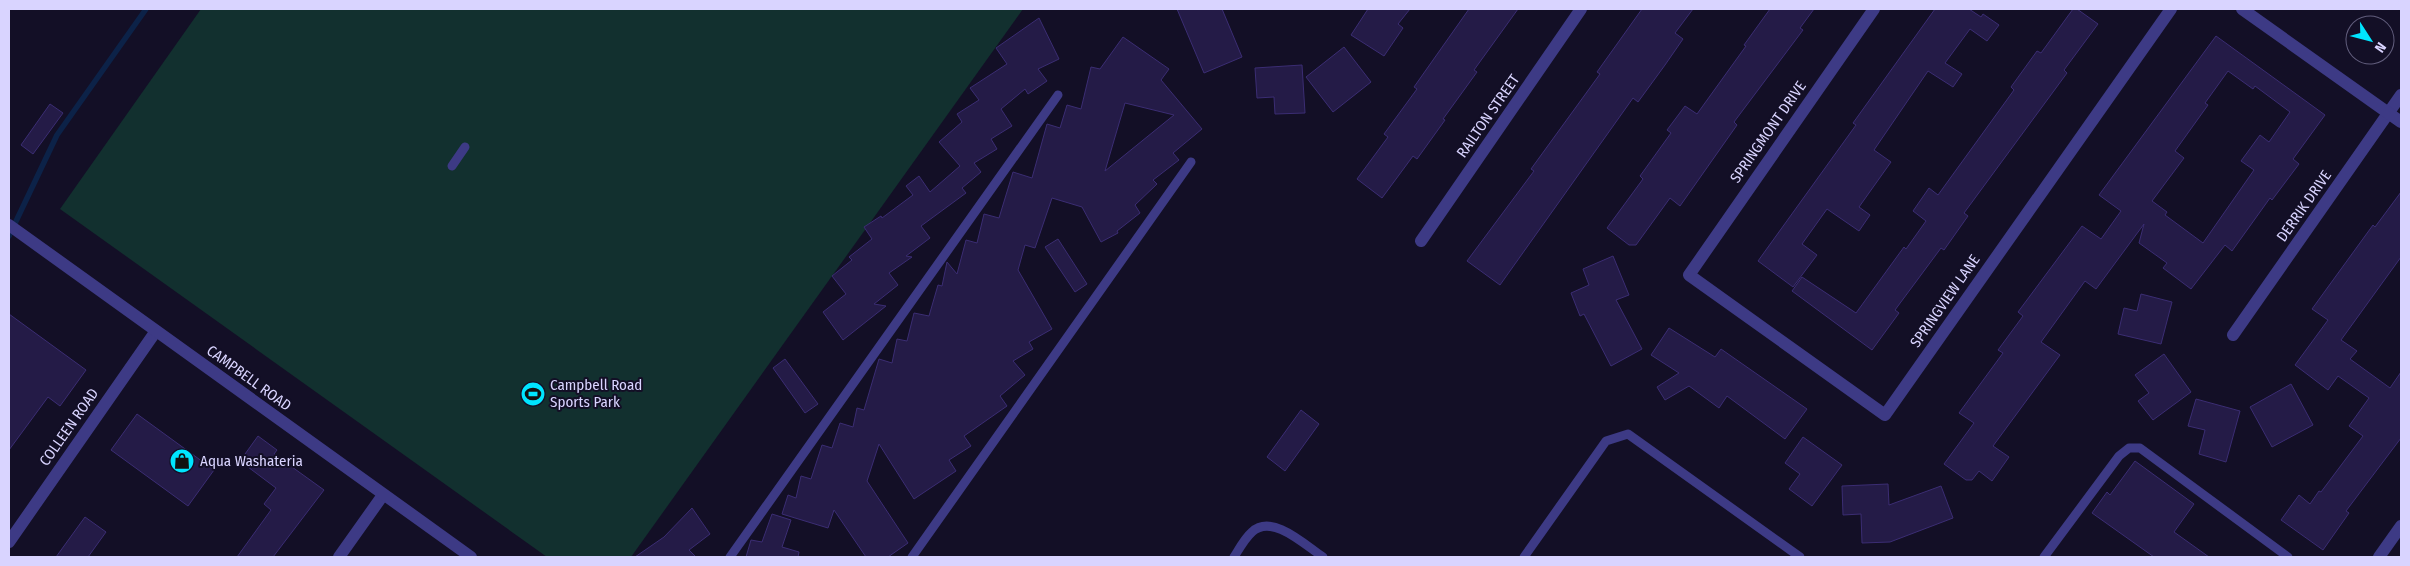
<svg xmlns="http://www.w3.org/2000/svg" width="2410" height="566" viewBox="0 0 2410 566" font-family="'Fira Sans Condensed',sans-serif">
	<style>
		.green { fill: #12302f }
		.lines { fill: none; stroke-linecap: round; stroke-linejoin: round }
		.stream { stroke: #0c2248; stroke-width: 5.5 }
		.building { fill: #241b47; stroke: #3b2d73; fill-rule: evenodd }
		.service { stroke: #3d3a85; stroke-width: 9 }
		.minor { stroke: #3d3a85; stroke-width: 12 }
		.tertiary { stroke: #3d3a85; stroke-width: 12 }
		.labels { text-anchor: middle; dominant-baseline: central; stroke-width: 4; stroke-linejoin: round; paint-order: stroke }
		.street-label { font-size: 15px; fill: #d9d4ff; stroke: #130f26 }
		.poi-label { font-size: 15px; fill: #d9d4ff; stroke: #130f26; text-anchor: start }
	</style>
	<rect width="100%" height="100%" fill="#130f26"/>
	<path class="green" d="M201,9H1023L631,557H547L60,209Z"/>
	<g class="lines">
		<path class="stream" d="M9,236L57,135L146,9"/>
	</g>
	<g class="building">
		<path d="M1177,9H1222L1242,57L1204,73Z"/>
		<path d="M1368,9H1410L1398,24L1403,28L1384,56L1351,35Z"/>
		<path d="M1469,9H1518L1474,70L1477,72L1443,119L1445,120L1417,159L1413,156L1382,198L1357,179L1388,137L1384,134L1417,89L1414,87Z"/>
		<path d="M1642,9H1693L1675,33L1683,39L1665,65L1638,102L1633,98L1500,285L1467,261L1534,171L1531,169L1600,74L1597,72Z"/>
		<path d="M1770,9H1814L1800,28L1803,30L1734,122L1737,125L1680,206L1670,198L1636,245H1629L1607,228L1643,179L1640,176L1671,133L1667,130L1685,106L1697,114L1746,46L1744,45Z"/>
		<path d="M1935,9H1969L1981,17L1983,14L1999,25L1987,41L1970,29L1945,63L1962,74L1953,87L1928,71L1874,150L1891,162L1859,207L1870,215L1859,231L1827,209L1802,244L1817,255L1793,287L1758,261L1856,125L1853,123Z"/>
		<path d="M2073,9H2077L2098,24L2064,70L2067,73L1964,213L1968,216L1944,250L1941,248L1895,310L1899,313L1872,350L1792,291L1802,277L1856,313L1904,247L1906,249L1926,221L1913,211L1929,188L1938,195L2014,90L2011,87L2037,51L2041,53Z"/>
		<path d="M1039,18L1059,59L1038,69L1047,81L1028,94L1025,89L1001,109L1012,126L991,139L997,149L974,163L981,172L962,188L966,193L921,226L930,238L906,256L912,257L889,273L898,285L874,304L886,306L843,340L823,312L846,294L832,276L852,260L849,257L872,239L864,227L881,216L882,218L913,195L906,186L919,176L930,192L960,166L939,142L962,122L957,114L979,100L970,88L1007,64L996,48Z"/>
		<path d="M2216,36L2325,115L2293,159L2299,164L2272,200L2270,198L2232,251L2225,245L2191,289L2163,268L2167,263L2139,243L2144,224L2096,289L2085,281L2041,342L2060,355L1993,446L2009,457L1992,481L1979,471L1972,480H1966L1944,464L1974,423L1959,413L2003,353L1998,350L2023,316L2018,312L2082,226L2101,239L2121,211L2099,195ZM2228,71L2253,89L2255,86L2290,112L2269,142L2260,135L2241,161L2254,170L2203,243L2165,215L2167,212L2152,201L2184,158L2175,151L2208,105L2205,103Z"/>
		<path d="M1123,37L1169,69L1161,80L1202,129L1173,153L1179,160L1153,180L1157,184L1135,205L1140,213L1117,231L1118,233L1101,242L1082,207L1052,198L1035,248L1025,245L1018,270L1052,329L1029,342L1033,349L1013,361L1025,375L1000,396L1007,406L964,436L971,446L949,460L956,471L914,499L879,444L867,481L908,543L888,557H866L834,510L828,528L782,514L788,495L796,498L801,476L811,479L822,445L832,448L840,423L853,427L857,408L864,410L879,359L892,363L897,339L907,341L914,313L929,316L938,285L942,286L947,262L957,274L966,240L977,243L984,214L999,218L1013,172L1032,178L1047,124L1060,128L1067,105L1081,109L1091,67L1100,69ZM1125,103L1174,115L1105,171Z"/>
		<path d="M1344,47L1371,82L1333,112L1306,77Z"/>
		<path d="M1302,65L1305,113L1275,114L1274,97L1257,98L1255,68Z"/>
		<path d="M50,104L63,113L33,154L21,145Z"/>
		<path d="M2401,192V257L2341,340L2357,351L2350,359L2390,388L2401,372V438L2346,511L2349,513L2323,550L2281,520L2299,495L2310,504L2319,491L2321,492L2363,436L2349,426L2369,398L2338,376L2328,390L2295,365L2328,320L2312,309L2373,225L2375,227Z"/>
		<path d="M1058,239L1087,284L1075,292L1045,247Z"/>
		<path d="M1613,256L1629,295L1616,300L1642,349L1611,366L1584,314L1580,316L1571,293L1589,285L1583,269Z"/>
		<path d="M2141,294L2172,302L2161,344L2118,334L2124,308L2137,311Z"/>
		<path d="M9,314L86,370L60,406L48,397L9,450Z"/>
		<path d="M1669,328L1715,357L1721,349L1807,409L1785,439L1727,396L1719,408L1689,386L1665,400L1657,387L1679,373L1651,355Z"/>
		<path d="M2164,354L2191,392L2153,420L2138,401L2149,393L2135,375Z"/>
		<path d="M785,359L818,404L805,413L773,368Z"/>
		<path d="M2291,384L2313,425L2272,447L2250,407Z"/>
		<path d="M2196,399L2240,411L2226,462L2199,454L2205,430L2188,426Z"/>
		<path d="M1301,410L1319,424L1285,471L1267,457Z"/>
		<path d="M137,414L214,470L188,506L111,450Z"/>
		<path d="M258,436L277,450L274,454L324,490L273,557H237L271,510L264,504L276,488L240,461Z"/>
		<path d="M1803,437L1842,465L1812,506L1789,489L1800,474L1785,463Z"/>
		<path d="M2135,461L2194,504L2174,532L2209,557H2154L2092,513L2107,492L2110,495Z"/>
		<path d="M1888,484L1889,505L1941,486L1953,518L1890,542L1862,543L1861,514L1843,515L1842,486Z"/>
		<path d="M692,508L710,534L689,550L696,557H635L664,537Z"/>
		<path d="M772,514L791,520L782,547L799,552L798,557H746L751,540L762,542Z"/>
		<path d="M85,517L106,532L88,557H56Z"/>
	</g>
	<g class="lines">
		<g class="service">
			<path d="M452,166L465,147"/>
			<path d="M730,557L1058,95"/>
			<path d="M912,557L1191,162"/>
			<path d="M1234,557C1239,549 1245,538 1252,532C1272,513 1305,545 1323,557"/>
			<path d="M1524,557L1606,441L1628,434L1800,557"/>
			<path d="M2044,557L2119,456L2129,448H2140L2288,557"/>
		</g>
		<g class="minor">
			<path d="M1874,9L1689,275L1885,415L2171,9"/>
			<path d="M1421,241L1581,9"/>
			<path d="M2233,335L2401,95"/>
			<path d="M9,542L156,331"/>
			<path d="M339,557L383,495"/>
			<path d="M2379,557L2401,526"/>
		</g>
		<g class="tertiary">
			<path d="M2242,9L2401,122"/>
			<path d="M9,225L471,557"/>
		</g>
	</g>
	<defs>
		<symbol id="stadium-disc" viewBox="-11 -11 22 22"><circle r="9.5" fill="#00e5ff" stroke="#130f26"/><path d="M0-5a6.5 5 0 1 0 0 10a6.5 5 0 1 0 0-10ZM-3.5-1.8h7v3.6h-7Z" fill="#111"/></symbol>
		<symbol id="shop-disc" viewBox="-11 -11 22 22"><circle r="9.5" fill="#00e5ff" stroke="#130f26"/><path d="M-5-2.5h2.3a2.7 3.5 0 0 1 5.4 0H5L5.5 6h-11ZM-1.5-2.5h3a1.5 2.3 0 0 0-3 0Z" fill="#111"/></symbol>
	</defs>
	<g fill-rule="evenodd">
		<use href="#stadium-disc" x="519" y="380" width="28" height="28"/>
		<use href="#shop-disc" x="168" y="447" width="28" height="28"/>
	</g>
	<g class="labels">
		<g class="street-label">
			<text transform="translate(1488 116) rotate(-55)">RAILTON STREET</text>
			<text transform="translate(1768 132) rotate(-55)">SPRINGMONT DRIVE</text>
			<text transform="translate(2304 206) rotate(-55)">DERRIK DRIVE</text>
			<text transform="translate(1945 301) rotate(-55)">SPRINGVIEW LANE</text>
			<text transform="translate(249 378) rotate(36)">CAMPBELL ROAD</text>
			<text transform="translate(69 427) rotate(-55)">COLLEEN ROAD</text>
		</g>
		<g class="poi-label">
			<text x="550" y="385">Campbell Road<tspan x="550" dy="17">Sports Park</tspan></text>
			<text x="200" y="461">Aqua Washateria</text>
		</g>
	</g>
	<rect width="2410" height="566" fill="none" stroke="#d9d4ff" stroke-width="20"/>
	<g transform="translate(2370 40) rotate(126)"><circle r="24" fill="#130f26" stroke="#625e7d"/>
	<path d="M0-4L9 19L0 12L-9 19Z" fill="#00e5ff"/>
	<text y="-8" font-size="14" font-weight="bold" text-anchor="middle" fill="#d9d4ff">N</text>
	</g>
</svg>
